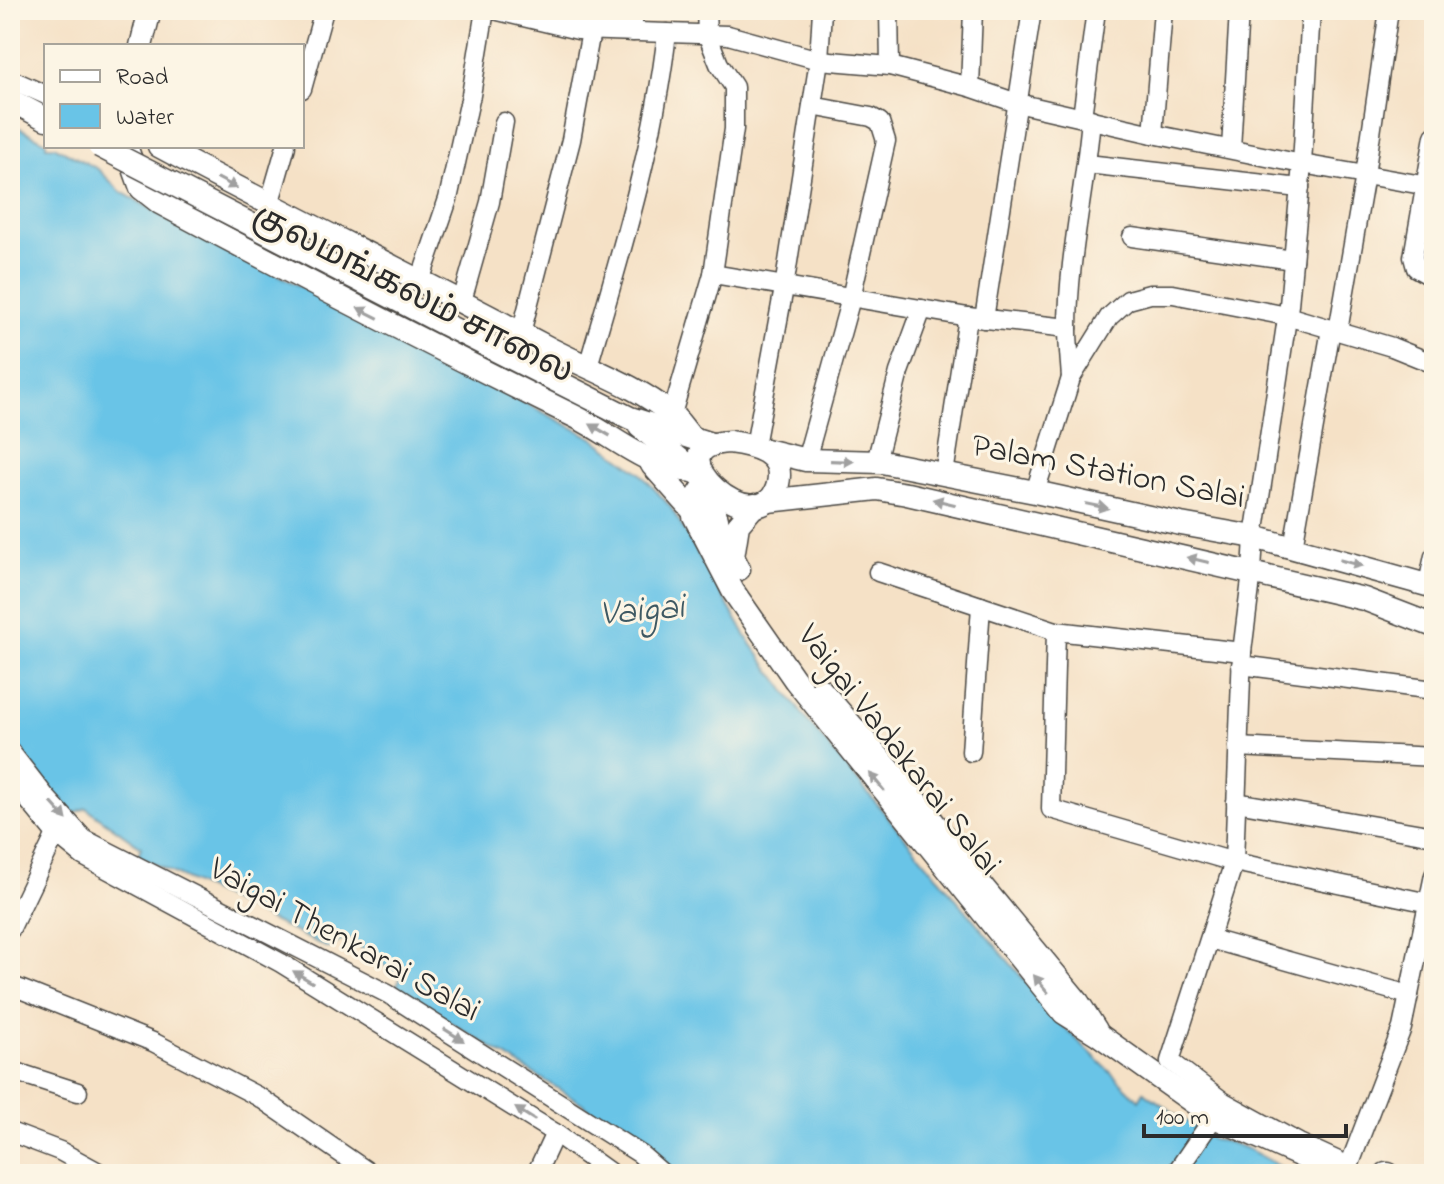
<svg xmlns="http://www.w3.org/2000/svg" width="1444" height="1184" viewBox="0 0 1444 1184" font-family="'Indie Flower','Noto Sans Tamil',sans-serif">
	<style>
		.water { fill: #69c4e7; stroke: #4a7889; stroke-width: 2 }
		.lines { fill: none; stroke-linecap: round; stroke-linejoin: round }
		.minor-casing { stroke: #494642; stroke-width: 21 }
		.major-casing { stroke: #494642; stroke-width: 25 }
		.minor { stroke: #fff; stroke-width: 18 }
		.major { stroke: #fff; stroke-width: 22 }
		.major-bridge-casing { stroke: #494642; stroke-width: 25; stroke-linecap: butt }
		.major-bridge { stroke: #fff; stroke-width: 22 }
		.oneway { fill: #a0a0a0 }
		.labels { text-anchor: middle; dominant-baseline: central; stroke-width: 6; stroke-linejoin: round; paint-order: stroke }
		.street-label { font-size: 34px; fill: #2b2b2b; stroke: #fcf5e5 }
		.water-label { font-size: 36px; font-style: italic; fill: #3e5963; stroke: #fcf5e5 }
	</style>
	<rect width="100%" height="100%" fill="#fcf5e5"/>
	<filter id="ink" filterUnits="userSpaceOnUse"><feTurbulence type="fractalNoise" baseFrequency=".0125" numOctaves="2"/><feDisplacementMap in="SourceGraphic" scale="16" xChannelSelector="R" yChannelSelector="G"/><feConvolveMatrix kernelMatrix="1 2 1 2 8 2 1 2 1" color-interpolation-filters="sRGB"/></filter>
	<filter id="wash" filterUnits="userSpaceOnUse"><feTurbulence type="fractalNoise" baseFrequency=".006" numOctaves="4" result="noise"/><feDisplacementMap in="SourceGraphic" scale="32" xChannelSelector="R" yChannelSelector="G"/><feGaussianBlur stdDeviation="1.8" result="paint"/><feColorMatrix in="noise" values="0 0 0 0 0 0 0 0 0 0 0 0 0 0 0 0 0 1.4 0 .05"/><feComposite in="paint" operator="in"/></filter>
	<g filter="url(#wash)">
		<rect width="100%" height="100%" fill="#f5e1c6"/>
		<path class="water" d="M10,123L46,142V146H54L98,169L121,192L159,213L593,438L639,472L670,506L747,638L809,723L1062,1025L1139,1100L1144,1092L1213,1140C1241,1141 1269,1161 1293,1174H679L580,1102L395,988L401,978L347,937L328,948L138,856L141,847L86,808L70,815L10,738Z"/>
	</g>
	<g filter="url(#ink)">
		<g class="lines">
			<defs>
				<g id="minor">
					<path d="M494,10L578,30L728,35L819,60L890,66L970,87L1017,103L1153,134L1302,164L1434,187"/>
					<path d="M633,10V32"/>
					<path d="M706,10L707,34L719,64L734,87V129L713,274L968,317L1068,328"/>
					<path d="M889,10L890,66"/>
					<path d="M1311,10L1302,164L1289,305L1254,537L1252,572L1242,652L1234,862L1170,1061L1224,1102L1299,1143L1349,1166"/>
					<path d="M10,79L46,95"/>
					<path d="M970,87L973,10"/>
					<path d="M302,89L324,10"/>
					<path d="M1082,117L1096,10"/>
					<path d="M1153,134L1163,10"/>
					<path d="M1434,136L1413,257L1416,268L1434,278"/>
					<path d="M1231,149L1239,10"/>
					<path d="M1087,164L1300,188"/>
					<path d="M269,205L286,146"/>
					<path d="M1132,237L1293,260"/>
					<path d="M420,281L448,199L471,95L485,10"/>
					<path d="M462,301L490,202L504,122"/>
					<path d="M984,319L1032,10"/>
					<path d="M1338,331L1365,175L1389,10"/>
					<path d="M521,333L571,140L591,31"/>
					<path d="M588,366C620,256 654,147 667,33"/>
					<path d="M1071,378C1070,362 1068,345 1068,329C1068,258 1085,189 1091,119"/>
					<path d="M672,414L713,274"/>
					<path d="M755,446L784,288L819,60L822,10"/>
					<path d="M806,460L851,298L886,141L880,122L871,117L812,106"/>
					<path d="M876,462L899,372L922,309"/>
					<path d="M944,474L968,317"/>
					<path d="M1035,492L1071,378L1109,317L1128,300L1150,294H1173L1287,316L1392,347L1434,364"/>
					<path d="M1293,547L1331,329"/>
					<path d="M878,572L1056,631L1242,652"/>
					<path d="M1428,584L1434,556"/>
					<path d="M1056,631L1051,809L1234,862L1429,903"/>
					<path d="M1241,665L1434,690"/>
					<path d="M1238,747L1434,757"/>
					<path d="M10,751L45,796L84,839L388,994L640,1154L663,1174"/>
					<path d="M971,752L981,606"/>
					<path d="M10,778L56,834L83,856L281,963L555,1133L612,1174"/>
					<path d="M1236,802L1434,836"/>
					<path d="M10,930L56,834"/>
					<path d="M1210,939L1409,995"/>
					<path d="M10,985L153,1042L259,1097L371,1174"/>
					<path d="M10,1070L78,1092"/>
					<path d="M10,1132L60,1151L102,1174"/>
					<path d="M536,1174L555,1133"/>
					<path d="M1175,1174L1214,1117"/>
					<path d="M1346,1174L1402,1028L1434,875"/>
				</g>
				<g id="major">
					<path d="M141,46L150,10"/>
					<path d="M10,100L46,119"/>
					<path d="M126,146L141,188L160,203C298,277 436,348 576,417C616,437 649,470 695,471"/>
					<path d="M159,146C287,215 419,278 547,347C588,369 634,384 670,413C678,419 684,429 690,436"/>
					<path d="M442,323L630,418L711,444"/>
					<path d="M640,427L697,473"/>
					<path d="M729,442C753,445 785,452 778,484C762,550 644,446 729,442Z"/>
					<path d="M765,450L806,460L882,462L1035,492L1181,524L1254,537L1434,587"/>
					<path d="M652,465L694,512"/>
					<path d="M707,482L693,504L694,516L733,591L795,680L1064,1013L1099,1035L1214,1117L1341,1174"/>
					<path d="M714,489C711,520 726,542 739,569"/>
					<path d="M768,501L877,489L907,494L1364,599L1434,626"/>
					<path d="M733,557L738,525L755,505"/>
					<path d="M821,690L923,808L972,874L1078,1002L1096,1030"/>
					<path d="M1386,1174H1388"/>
				</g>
			</defs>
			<use href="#minor" class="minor-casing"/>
			<use href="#major" class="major-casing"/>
			<use href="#minor" class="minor"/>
			<use href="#major" class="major"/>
			<defs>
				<path id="major-bridge" d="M99,146L442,323"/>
			</defs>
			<use href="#major-bridge" class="major-bridge-casing"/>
			<use href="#major-bridge" class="major-bridge"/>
		</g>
		<defs><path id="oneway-solid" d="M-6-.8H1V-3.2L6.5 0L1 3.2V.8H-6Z" transform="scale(2)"/></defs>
		<g class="oneway">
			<use href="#oneway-solid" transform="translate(227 183) rotate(28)"/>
			<use href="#oneway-solid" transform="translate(368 313) rotate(-153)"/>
			<use href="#oneway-solid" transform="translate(600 430) rotate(-150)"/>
			<use href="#oneway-solid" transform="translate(842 461) rotate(2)"/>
			<use href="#oneway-solid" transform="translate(944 502) rotate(-167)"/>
			<use href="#oneway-solid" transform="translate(1097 506) rotate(12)"/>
			<use href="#oneway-solid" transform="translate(1198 560) rotate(-167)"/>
			<use href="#oneway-solid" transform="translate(1351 563) rotate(15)"/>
			<use href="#oneway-solid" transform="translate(877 782) rotate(-129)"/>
			<use href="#oneway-solid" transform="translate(59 811) rotate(48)"/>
			<use href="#oneway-solid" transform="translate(303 977) rotate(-149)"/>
			<use href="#oneway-solid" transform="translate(1041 984) rotate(-129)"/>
			<use href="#oneway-solid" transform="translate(454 1035) rotate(32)"/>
			<use href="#oneway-solid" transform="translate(525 1114) rotate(-148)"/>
		</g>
	</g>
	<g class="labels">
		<g class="street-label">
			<text transform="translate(412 295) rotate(27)">குலமங்கலம் சாலை</text>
			<text transform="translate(1108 473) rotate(11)">Palam Station Salai</text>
			<text transform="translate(898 751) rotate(52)">Vaigai Vadakarai Salai</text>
			<text transform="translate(344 941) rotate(29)">Vaigai Thenkarai Salai</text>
		</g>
		<g class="water-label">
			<text transform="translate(642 612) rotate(-5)">Vaigai</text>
		</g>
	</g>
	<rect width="1444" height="1184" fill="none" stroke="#fcf5e5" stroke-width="40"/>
	<rect x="44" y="44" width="260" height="104" fill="#fcf5e5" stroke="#a8a49b" stroke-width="2"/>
	<rect x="60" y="70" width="40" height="12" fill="#ffffff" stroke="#a8a49b" stroke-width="2"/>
	<text x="116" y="84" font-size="24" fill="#2b2b2b">Road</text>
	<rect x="60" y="104" width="40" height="24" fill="#69c4e7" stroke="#a8a49b" stroke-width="2"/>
	<text x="116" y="124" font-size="24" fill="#2b2b2b">Water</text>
	<path d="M1144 1124v12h202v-12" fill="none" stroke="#2b2b2b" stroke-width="4"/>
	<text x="1156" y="1124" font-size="24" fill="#2b2b2b" stroke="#fcf5e5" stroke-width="6" paint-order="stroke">100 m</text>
</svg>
